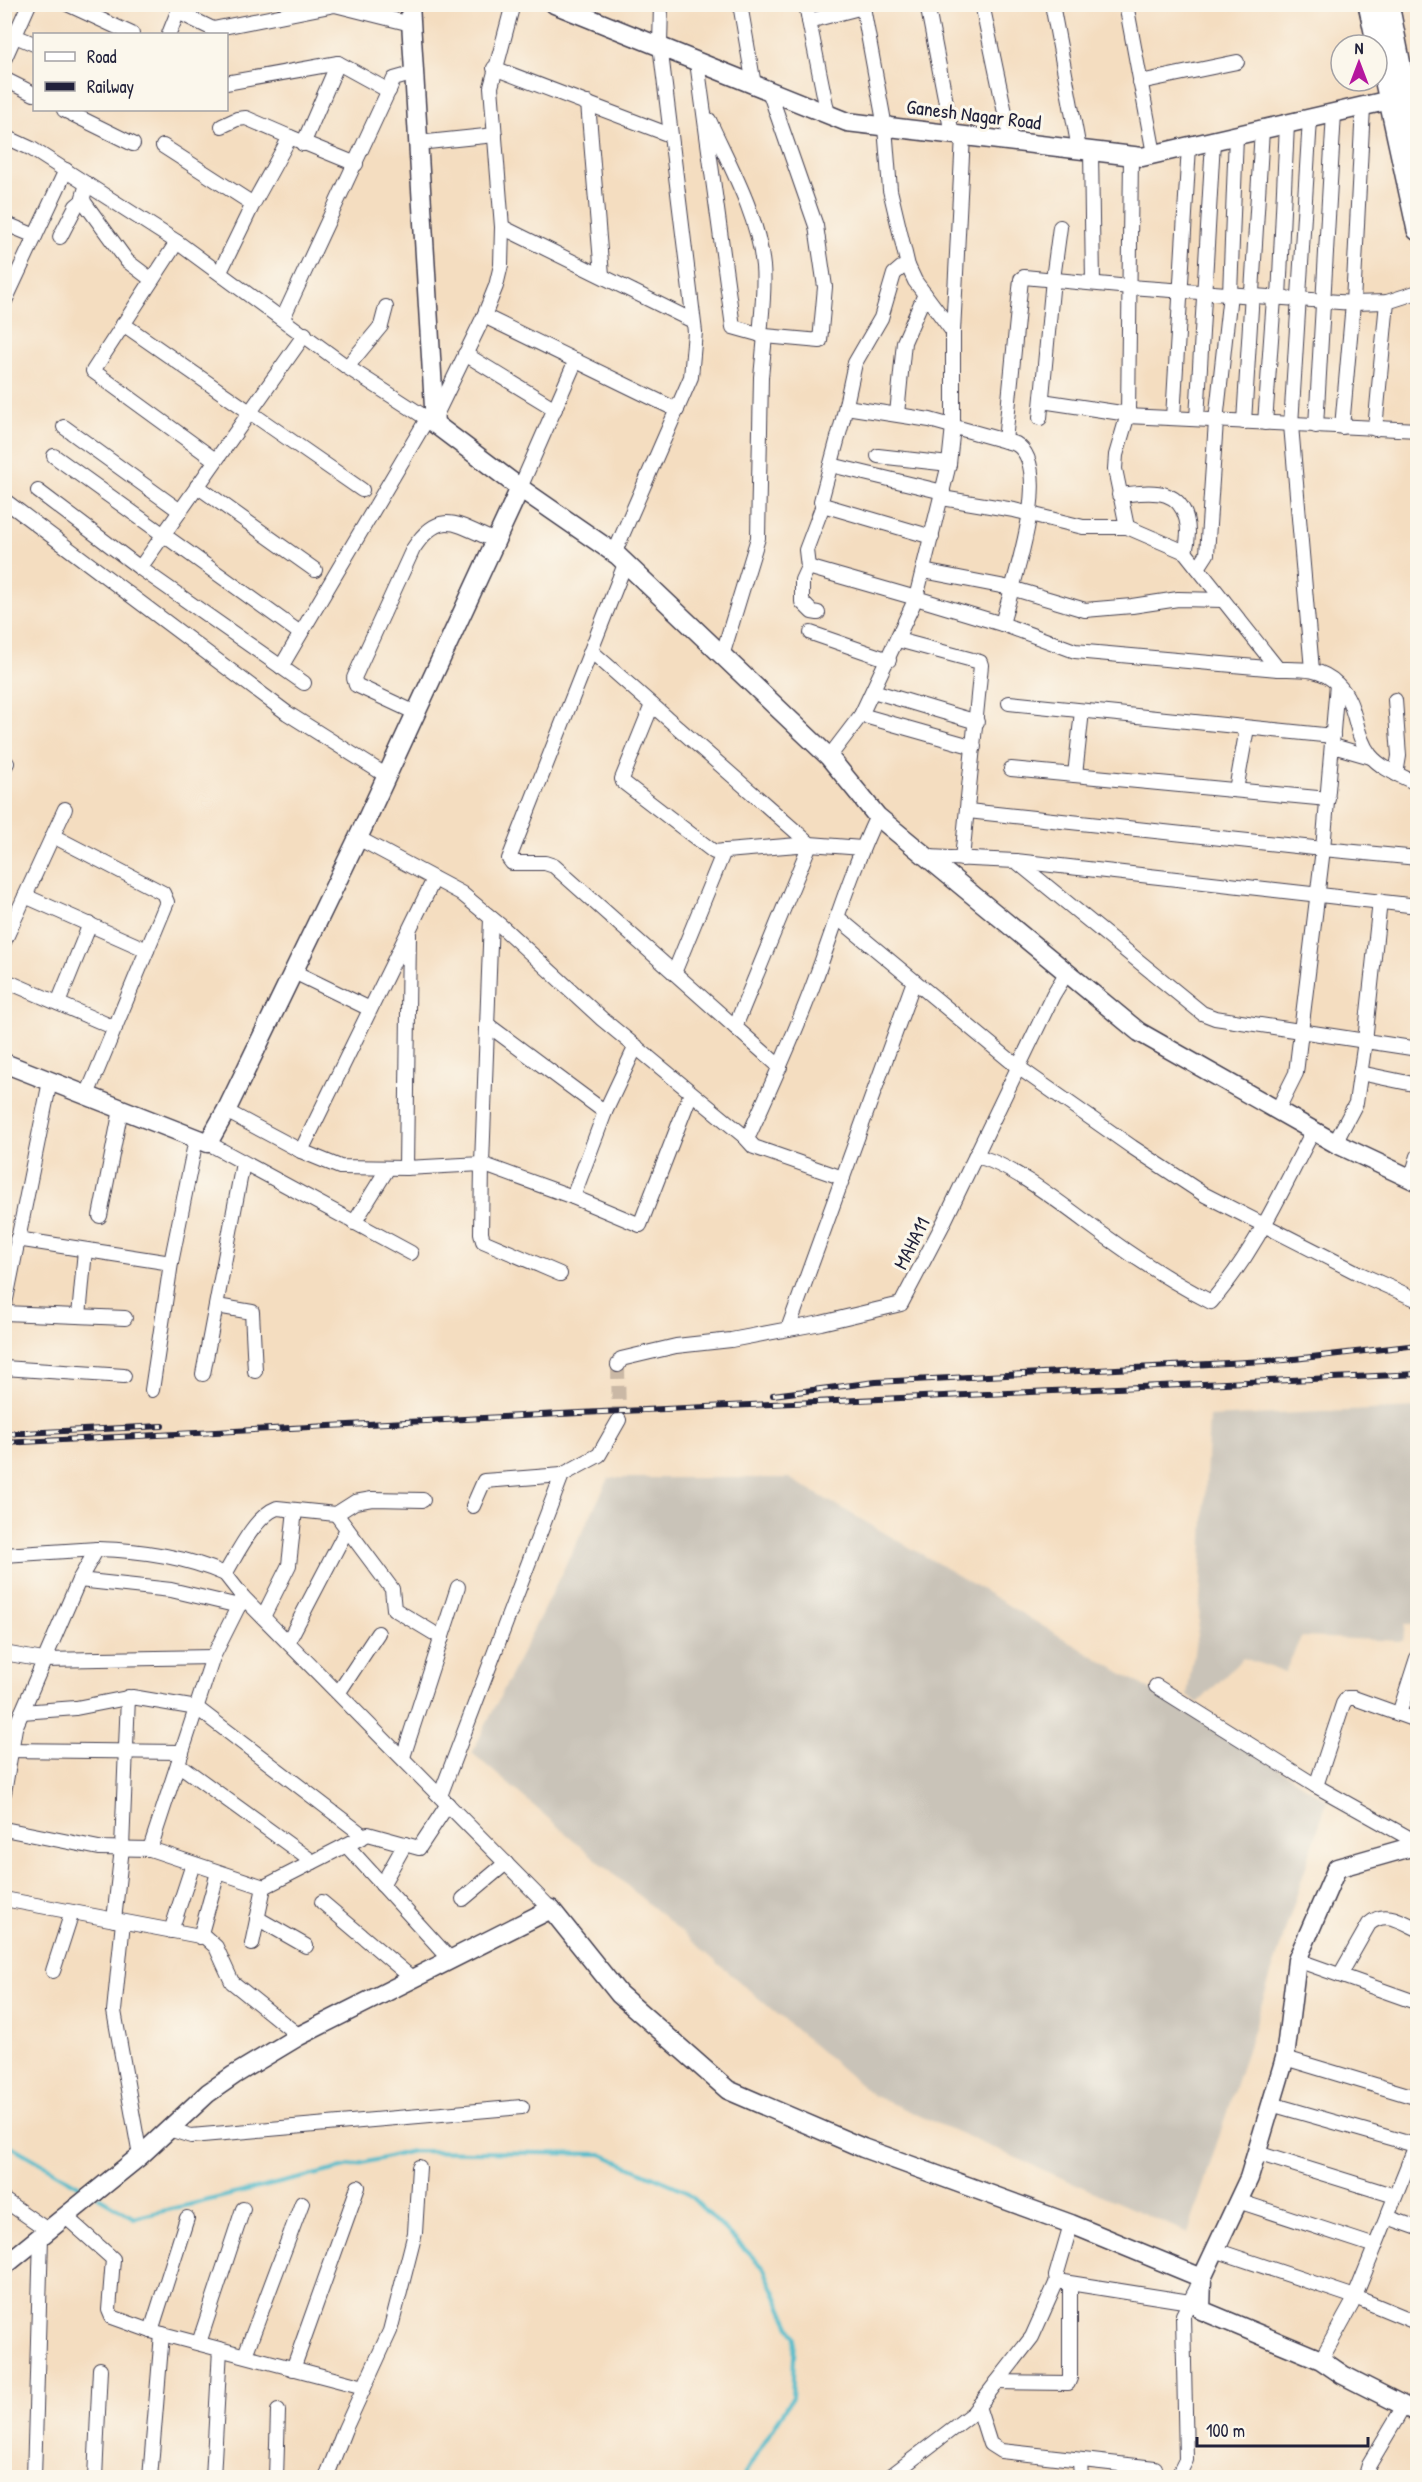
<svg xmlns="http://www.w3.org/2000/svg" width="1422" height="2482" viewBox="0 0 1422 2482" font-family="'Patrick Hand',sans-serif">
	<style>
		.industrial { fill: #c9c3b8 }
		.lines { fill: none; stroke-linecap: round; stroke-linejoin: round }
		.stream { stroke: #50bbcb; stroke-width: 4 }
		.street-tunnel { stroke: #cab8a5; stroke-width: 14; stroke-dasharray: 14 7; stroke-linecap: butt }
		.street-casing { stroke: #423e4f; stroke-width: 16 }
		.secondary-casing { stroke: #423e4f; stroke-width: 21 }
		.primary-casing { stroke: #423e4f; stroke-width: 24 }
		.street { stroke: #fff; stroke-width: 14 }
		.secondary { stroke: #fff; stroke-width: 18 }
		.primary { stroke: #fff; stroke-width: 21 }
		.rail-casing { stroke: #22223b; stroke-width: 6 }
		.rail { stroke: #fbf7ec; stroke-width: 4; stroke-dasharray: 11; stroke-linecap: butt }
		.labels { text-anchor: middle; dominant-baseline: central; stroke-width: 6; stroke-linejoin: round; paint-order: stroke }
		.street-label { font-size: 20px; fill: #22223b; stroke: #fbf7ec }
	</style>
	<rect width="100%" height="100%" fill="#fbf7ec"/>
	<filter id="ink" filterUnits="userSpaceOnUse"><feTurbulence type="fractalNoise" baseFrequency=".0167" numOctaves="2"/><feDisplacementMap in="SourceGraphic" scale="12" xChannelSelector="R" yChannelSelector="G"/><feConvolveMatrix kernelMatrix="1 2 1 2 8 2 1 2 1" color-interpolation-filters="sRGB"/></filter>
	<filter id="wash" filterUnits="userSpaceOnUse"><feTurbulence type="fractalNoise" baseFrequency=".008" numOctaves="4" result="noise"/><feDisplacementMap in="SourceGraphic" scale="24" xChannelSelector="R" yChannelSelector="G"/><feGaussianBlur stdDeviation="1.35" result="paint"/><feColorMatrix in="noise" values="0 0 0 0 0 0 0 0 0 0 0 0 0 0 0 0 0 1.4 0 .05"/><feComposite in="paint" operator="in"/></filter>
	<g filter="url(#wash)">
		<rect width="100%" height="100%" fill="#f4ddc0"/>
		<g class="industrial">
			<path d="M1417,1408V1624H1405L1403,1641L1301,1637L1285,1672L1243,1658L1198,1703L1187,1695L1199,1622L1209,1417Z"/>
			<path d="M609,1478H789L937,1563L1152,1691L1186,1705L1327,1801L1188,2233L872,2095L472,1753Z"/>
		</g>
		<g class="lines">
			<g class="stream">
				<path d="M4,2142L87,2190"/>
				<path d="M98,2197L134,2218L413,2151L601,2154L684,2190L763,2267L795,2337L792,2398L742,2478"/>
			</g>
		</g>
	</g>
	<g filter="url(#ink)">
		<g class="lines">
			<path class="street-tunnel" d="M618,1365L619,1420"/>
			<defs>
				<g id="street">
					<path d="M67,4L132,34"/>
					<path d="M740,4L754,85"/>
					<path d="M806,4L809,21"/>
					<path d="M927,4L952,134"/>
					<path d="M982,4L1011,141"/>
					<path d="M1052,4L1079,149"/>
					<path d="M1126,4L1154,154"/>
					<path d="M178,12L213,29L335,5L411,24"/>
					<path d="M169,34L181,4"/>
					<path d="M15,36L34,44"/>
					<path d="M4,60L29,4"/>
					<path d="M697,62L733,327L765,336L820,341L825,287L816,226L769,91"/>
					<path d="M494,68L670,135"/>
					<path d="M4,79L34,94"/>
					<path d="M1140,82L1237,62"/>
					<path d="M226,83L338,63L389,91"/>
					<path d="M588,103L602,275"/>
					<path d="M64,110L133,144"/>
					<path d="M828,115L809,21L863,7L885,127L890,190L908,266L915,281L953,332"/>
					<path d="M1310,119L1291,425L1312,670"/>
					<path d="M709,120C730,166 758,215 763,266C765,288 762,312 760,335"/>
					<path d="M222,126L237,119L246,118L290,137"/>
					<path d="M4,136L32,149L177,242L347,367L434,423"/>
					<path d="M418,143L495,135"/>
					<path d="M303,144L338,63"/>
					<path d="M163,146L253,204"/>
					<path d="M1091,151L1093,283"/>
					<path d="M1131,156L1128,414L1116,455L1115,469L1127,527L1185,552L1278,669C1299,669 1321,667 1337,684L1323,849L1418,858"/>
					<path d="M87,184L83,197L84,202L127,261L152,280"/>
					<path d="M4,223L35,236"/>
					<path d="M502,227L693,321"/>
					<path d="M60,237L76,206L83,200"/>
					<path d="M177,242L93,371L215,460"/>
					<path d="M908,266L901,268L894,274L881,318L855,363L843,419L821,501L823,505L932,537"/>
					<path d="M220,272L253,204L290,137L356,164"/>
					<path d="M1279,298L1287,124"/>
					<path d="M4,303L66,170"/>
					<path d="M484,316L677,410"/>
					<path d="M283,318L394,79L415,73"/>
					<path d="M123,324L362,490"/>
					<path d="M465,354L555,409"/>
					<path d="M347,367L381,326L386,307"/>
					<path d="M1042,401L1128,414"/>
					<path d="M846,407L930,420L1016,444C1055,467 1011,588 1002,624"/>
					<path d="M897,414L904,342L925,294"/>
					<path d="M1127,416L1418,430"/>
					<path d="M435,417L484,316L496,286L501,265L502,227L491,87L513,4"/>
					<path d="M1040,418L1053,279L1060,227"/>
					<path d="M1173,418L1189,146"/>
					<path d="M1197,419L1213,141"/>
					<path d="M1244,422L1262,130"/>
					<path d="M1265,423L1274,298"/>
					<path d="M1316,426L1334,113"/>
					<path d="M64,427L180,511"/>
					<path d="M1342,427L1353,303L1363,107"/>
					<path d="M1375,429L1387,302"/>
					<path d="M1005,441L1021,279L1024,277L1130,287L1353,303L1387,302L1418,292"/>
					<path d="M54,456L300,633"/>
					<path d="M878,456L949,464"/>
					<path d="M831,465L943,492"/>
					<path d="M197,486L315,570"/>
					<path d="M520,488L576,360"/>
					<path d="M38,491L140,568"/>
					<path d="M1119,495C1133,494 1152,490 1166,495C1189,503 1191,532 1185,552"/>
					<path d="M942,498L1014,510L1083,527H1127"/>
					<path d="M4,500L287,713L387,776"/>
					<path d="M617,555V547L691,377L695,332L660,45L661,4"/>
					<path d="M625,564L509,859L512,863H545L554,866L780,1067"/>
					<path d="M808,567L916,598L949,464L953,426V332L963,136"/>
					<path d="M1198,568L1207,554L1216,421L1230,294L1236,135"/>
					<path d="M923,571L1011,588L1085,610L1132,606L1178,599L1223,600"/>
					<path d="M818,613L812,612L802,602V580L808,567L806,550L823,505"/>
					<path d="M811,633L889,660"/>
					<path d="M898,640L980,662L981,665L962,859"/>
					<path d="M591,651L810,844L862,848"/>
					<path d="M722,656L758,538L761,377L765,336"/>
					<path d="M281,667L427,419"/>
					<path d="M304,683L140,568L305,334"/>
					<path d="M1337,684C1358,703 1353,733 1370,755C1381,769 1402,776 1418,784"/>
					<path d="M873,691L977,722"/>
					<path d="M1395,700L1399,756L1396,774"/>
					<path d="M1009,703L1333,736"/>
					<path d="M652,705L622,779L623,782L714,852L810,844L735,1027"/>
					<path d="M416,713L356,685L354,678L413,549C440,507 458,525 495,541"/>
					<path d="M861,715L974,747"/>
					<path d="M1333,746L1371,757"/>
					<path d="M829,757L861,715L916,598L1002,624L1075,651L1278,669"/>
					<path d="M4,768L7,763"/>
					<path d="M1011,769L1328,799"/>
					<path d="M1075,775L1082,711"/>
					<path d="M1236,790L1247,728"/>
					<path d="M968,811L1323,849L1296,1073L1277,1111"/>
					<path d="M53,836L163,893L167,902L87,1095"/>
					<path d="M358,838L461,893L501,926L602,1019L744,1136L750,1133C773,1082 796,1032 815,980C835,925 852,869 877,816"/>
					<path d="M928,857L1016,861L1202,1013L1215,1018L1418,1049"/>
					<path d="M1016,861L1418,906"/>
					<path d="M25,896L147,950"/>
					<path d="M837,917L1018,1067L1132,1147L1205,1195L1360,1274L1418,1300"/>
					<path d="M491,918L482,1164L573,1197L640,1225L691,1093"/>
					<path d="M4,942L65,809"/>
					<path d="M294,972L370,1009"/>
					<path d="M674,973L724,851"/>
					<path d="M4,980L115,1028"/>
					<path d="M58,1003L90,924"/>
					<path d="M488,1025L605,1112L636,1046"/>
					<path d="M1360,1073L1418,1085"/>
					<path d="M226,1111L301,1151L340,1167L406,1168L482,1164L481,1233L483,1241L560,1274"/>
					<path d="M744,1136L754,1147L843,1178"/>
					<path d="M208,1143L411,1253"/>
					<path d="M1335,1143L1356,1103L1365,1041L1380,901"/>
					<path d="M301,1151L434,879"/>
					<path d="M975,1156C1012,1163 1073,1213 1105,1236C1138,1260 1174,1283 1211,1302C1255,1252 1282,1190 1313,1131"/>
					<path d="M406,1168L409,934"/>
					<path d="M1411,1179L1418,1156"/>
					<path d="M573,1197L605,1112"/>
					<path d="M100,1216L121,1109"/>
					<path d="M354,1223L388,1168"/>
					<path d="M17,1239L171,1263"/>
					<path d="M217,1306L252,1312L255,1371"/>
					<path d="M4,1309L50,1081"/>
					<path d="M4,1313L125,1318"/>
					<path d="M79,1316L85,1250"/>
					<path d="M788,1329L914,981"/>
					<path d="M618,1365L621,1359L676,1346L731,1340L821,1323L901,1304L943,1224L1053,995L1067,972"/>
					<path d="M4,1368L124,1376"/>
					<path d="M203,1374L243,1163"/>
					<path d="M152,1390L171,1263L196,1139"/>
					<path d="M423,1500L372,1499L355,1502L336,1514L277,1508C255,1516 237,1554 225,1574L243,1597L551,1909"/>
					<path d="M473,1506L484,1481L562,1475"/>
					<path d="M336,1514L392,1589L394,1609L442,1638"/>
					<path d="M4,1555L97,1549"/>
					<path d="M79,1580L171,1590L239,1606"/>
					<path d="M243,1597L213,1657L150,1849L264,1887L368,1834L419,1848L448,1804"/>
					<path d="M263,1617L289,1565L295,1510"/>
					<path d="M288,1642L347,1529"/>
					<path d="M4,1653L43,1660L213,1657"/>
					<path d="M1156,1686L1316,1786L1418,1843"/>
					<path d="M339,1692L378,1633"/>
					<path d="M22,1712L76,1708L132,1697L197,1708L364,1836"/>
					<path d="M1399,1714L1417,1658"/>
					<path d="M4,1750L182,1752"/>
					<path d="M403,1757L458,1587"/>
					<path d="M178,1764L313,1862"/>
					<path d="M1316,1786L1343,1704L1347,1698H1354L1418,1721"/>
					<path d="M4,1793L15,1728L79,1580L97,1549C141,1550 184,1556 225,1574"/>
					<path d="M440,1796L562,1475L599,1455L619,1420"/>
					<path d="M4,1829L99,1848L150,1849"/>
					<path d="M346,1845L450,1959"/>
					<path d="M382,1885L405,1844"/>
					<path d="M4,1899L205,1937L216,1947L232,1982L299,2036"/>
					<path d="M463,1899L506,1863"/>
					<path d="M322,1902L413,1979"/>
					<path d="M257,1918L306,1946"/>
					<path d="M114,1920L122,1848L128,1697"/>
					<path d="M123,1922L114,2011L140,2156"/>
					<path d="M171,1931L193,1864"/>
					<path d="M200,1937L218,1872"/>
					<path d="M252,1944L264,1887"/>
					<path d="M1297,1960L1418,2003"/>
					<path d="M53,1971L72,1912"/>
					<path d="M1340,1975L1369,1924C1385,1910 1401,1921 1418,1929"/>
					<path d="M1285,2058L1418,2098"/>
					<path d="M1271,2104L1415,2145"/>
					<path d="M169,2129L191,2136L522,2107"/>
					<path d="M1257,2153L1395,2196"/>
					<path d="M4,2200L49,2231"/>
					<path d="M1238,2201L1375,2246"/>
					<path d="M66,2217L113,2259L109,2310L112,2317L151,2331L364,2387"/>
					<path d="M1387,2217L1418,2228"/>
					<path d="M1071,2224L1056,2276L1057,2281L1190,2302"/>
					<path d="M1215,2250L1355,2297L1418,2323"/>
					<path d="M151,2331L187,2218"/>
					<path d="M199,2343L243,2209"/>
					<path d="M245,2355L302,2203"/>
					<path d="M1321,2360L1352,2304L1418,2140"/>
					<path d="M293,2369L358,2187"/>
					<path d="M997,2382L1068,2383L1070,2378V2285"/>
					<path d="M978,2406L990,2444L1001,2451L1155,2468"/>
					<path d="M1080,2461L1081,2478"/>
					<path d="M34,2478L41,2237"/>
					<path d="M95,2478L100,2369"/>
					<path d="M150,2478L162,2334"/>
					<path d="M213,2478L220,2349"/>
					<path d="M276,2478L278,2411"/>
					<path d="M326,2478L345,2429L390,2331L415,2233L419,2167"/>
					<path d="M888,2478L973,2413L1032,2337L1057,2281"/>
					<path d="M1177,2478L1186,2460L1183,2315L1200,2282"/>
					<path d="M1365,2478L1369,2465L1404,2406"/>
				</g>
				<g id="secondary">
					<path d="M410,4L435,424L520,488L617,555L829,757L877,816L1139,1032L1335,1143L1418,1182"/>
					<path d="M554,4L847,122L1142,157L1403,97"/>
					<path d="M4,1063L208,1143L226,1111L358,838L520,488"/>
					<path d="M1418,1845L1337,1868L1297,1960L1285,2058L1249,2178L1202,2278L1201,2310L1321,2360L1343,2375L1418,2413"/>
					<path d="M4,2266L140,2156L208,2093L234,2075L299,2036L551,1909L619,1994L728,2090L863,2148L1071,2224L1202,2278"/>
				</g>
				<g id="primary">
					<path d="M1369,4L1418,230"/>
					<path d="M1388,4L1418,157"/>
				</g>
			</defs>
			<use href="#street" class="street-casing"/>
			<use href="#secondary" class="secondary-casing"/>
			<use href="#primary" class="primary-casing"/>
			<use href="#street" class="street"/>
			<use href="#secondary" class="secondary"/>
			<use href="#primary" class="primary"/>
			<defs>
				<g id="rail">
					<path d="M773,1395L876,1382L1285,1360L1418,1345"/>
					<path d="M4,1434L162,1426"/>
					<path d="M4,1443L580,1413L1418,1374"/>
				</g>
			</defs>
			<use href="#rail" class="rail-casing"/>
			<use href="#rail" class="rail"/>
		</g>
	</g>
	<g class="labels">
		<g class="street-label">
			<text transform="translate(974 114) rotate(7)">Ganesh Nagar Road</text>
			<text transform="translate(911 1243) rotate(-63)">MAHA11</text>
		</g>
	</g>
	<rect width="1422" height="2482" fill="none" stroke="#fbf7ec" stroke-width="24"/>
	<rect x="33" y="33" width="195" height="78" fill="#fbf7ec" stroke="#a4a2a5" stroke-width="1.5"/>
	<rect x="45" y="52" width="30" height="9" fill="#ffffff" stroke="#a4a2a5" stroke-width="1.5"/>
	<text x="87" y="63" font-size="18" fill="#22223b">Road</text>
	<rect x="45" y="82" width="30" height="9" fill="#22223b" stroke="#a4a2a5" stroke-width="1.5"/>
	<text x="87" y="93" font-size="18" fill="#22223b">Railway</text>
	<g transform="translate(1359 63)"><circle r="28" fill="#fbf7ec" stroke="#a4a2a5" stroke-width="1.5"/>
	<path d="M0-4.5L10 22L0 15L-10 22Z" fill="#b5179e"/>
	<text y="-9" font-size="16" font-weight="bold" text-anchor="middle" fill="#22223b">N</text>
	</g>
	<path d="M1197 2437v9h171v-9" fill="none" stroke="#22223b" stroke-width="3"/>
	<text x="1206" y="2437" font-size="18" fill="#22223b" stroke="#fbf7ec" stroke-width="4.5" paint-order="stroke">100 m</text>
</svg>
